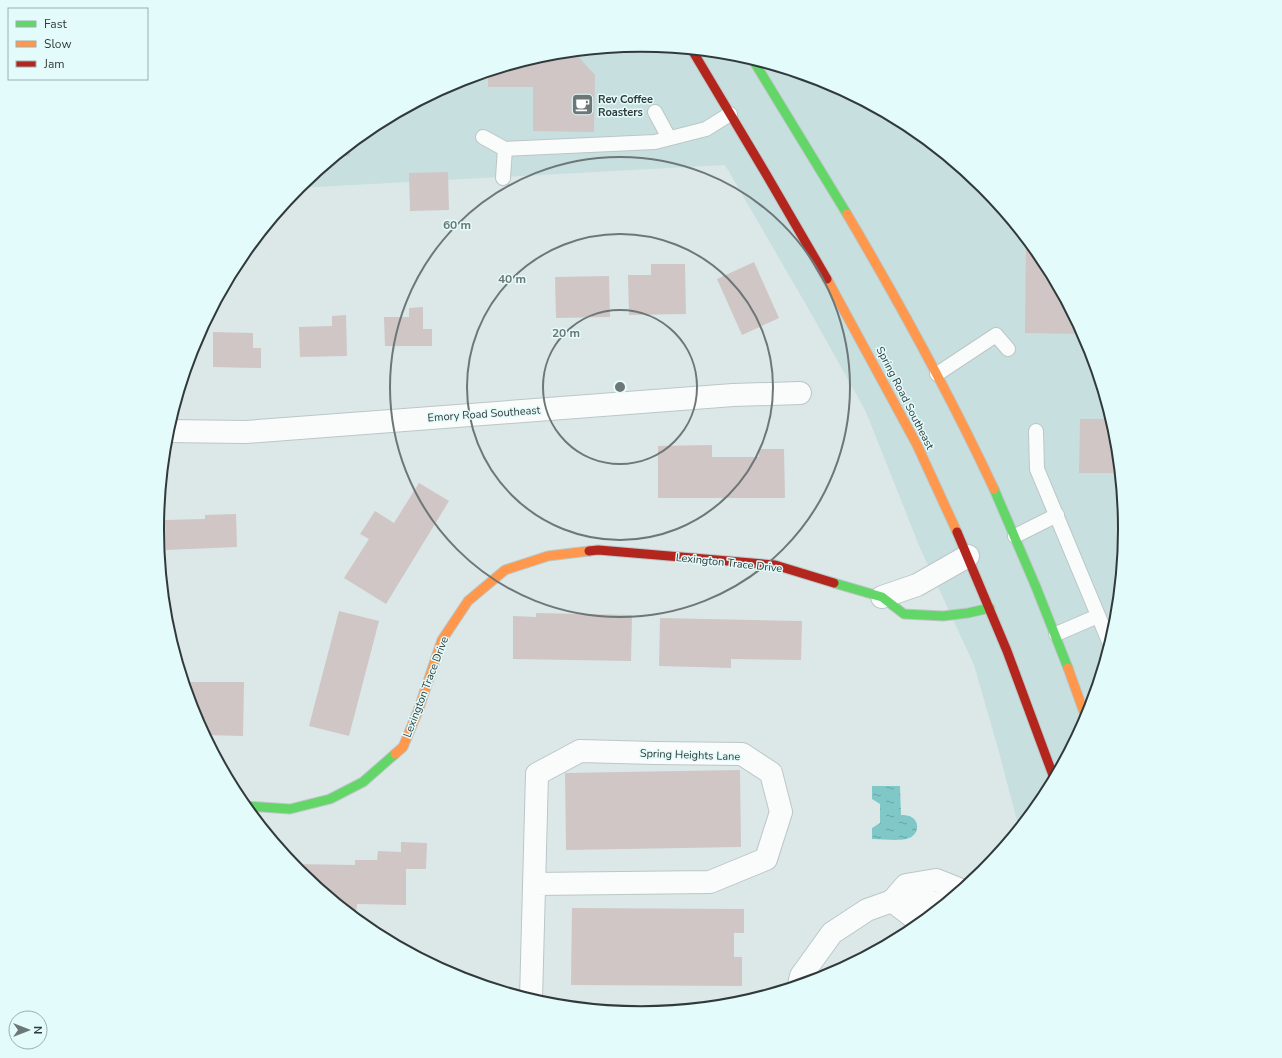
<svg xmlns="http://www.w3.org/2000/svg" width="1282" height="1058" viewBox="0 0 1282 1058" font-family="'Nunito Sans',sans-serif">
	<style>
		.built { fill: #c8dfdf }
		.water { fill: url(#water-ripples) }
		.building { fill: #cfc6c5 }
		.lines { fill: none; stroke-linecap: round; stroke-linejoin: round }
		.lane-casing { stroke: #bcc6c6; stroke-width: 16 }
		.street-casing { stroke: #bcc6c6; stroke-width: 24 }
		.fast-casing { stroke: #bcc6c6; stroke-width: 11 }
		.slow-casing { stroke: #bcc6c6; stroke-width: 11 }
		.jam-casing { stroke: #bcc6c6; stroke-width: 11 }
		.lane { stroke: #fafcfc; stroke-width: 14 }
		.street { stroke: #fafcfc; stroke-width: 22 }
		.fast { stroke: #63d668; stroke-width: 9 }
		.slow { stroke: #ff974d; stroke-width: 9 }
		.jam { stroke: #b3261e; stroke-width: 9 }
		.ring { fill: none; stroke: #6d7777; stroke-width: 2 }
		.labels { text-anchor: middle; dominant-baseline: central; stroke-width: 3; stroke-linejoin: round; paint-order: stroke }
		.poi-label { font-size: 11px; font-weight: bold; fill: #313a3a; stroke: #e3fbfb; text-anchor: start }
		.street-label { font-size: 11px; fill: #313a3a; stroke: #e3fbfb }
		.rim { fill: none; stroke: #313a3a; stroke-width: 2 }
		.centre { fill: #6d7777; stroke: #e3fbfb; stroke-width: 2 }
		.ring-label { font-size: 12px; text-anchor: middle; font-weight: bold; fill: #6d7777; stroke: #e3fbfb; stroke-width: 3; stroke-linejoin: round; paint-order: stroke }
	</style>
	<defs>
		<pattern id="water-ripples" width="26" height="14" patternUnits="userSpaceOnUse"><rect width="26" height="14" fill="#80c8c8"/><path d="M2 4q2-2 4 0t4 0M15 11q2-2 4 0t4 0" fill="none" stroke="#69a3a3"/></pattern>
	</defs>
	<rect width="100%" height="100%" fill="#dce8e8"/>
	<path class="built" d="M641,45L736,54L826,82L910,127L983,187L1044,260L1088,344L1116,435L1125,529L1116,624L1088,714L1043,798L1019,828L997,745L974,665L920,548L866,412L812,315L725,165L298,188L372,126L456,82L547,54Z"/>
	<path class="water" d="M872,786H900L901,815C905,815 909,815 913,818C921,825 917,837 906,839C896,841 883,839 872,839V828L880,823V804L872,799Z"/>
	<g class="building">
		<path d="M574,52L595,75L594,132L533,131V87H488V74L484,73L547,54Z"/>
		<path d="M350,145V156H336L348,147Z"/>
		<path d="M448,172L449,210L410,211L409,173Z"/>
		<path d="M1026,239L1044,260L1083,334L1025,333Z"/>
		<path d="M754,262L779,318L742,335L717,279Z"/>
		<path d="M651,264H685L686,314L629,315L628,275H651Z"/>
		<path d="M609,276L610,317L556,318L555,277Z"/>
		<path d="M423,307V329H432V346H385L384,317H409V308Z"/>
		<path d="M346,315L347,356L300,357L299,327L332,326V316Z"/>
		<path d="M213,332L253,333V348H261V368L213,367Z"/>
		<path d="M1080,419H1111L1116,435L1119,473H1079Z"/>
		<path d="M712,445V457H759V449H784L785,498H658V446Z"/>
		<path d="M419,483L449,501L386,604L344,578L369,539L360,534L375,511L394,523Z"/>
		<path d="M236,514L237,547L166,550L165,520L205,519V515Z"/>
		<path d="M339,611L379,621L349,736L309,726Z"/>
		<path d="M536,613L632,615L631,661L513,659V616L536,617Z"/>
		<path d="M660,618L802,621L801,660L731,659V668L659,666Z"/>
		<path d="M190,682H244L243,736L205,735L194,714L187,692H190Z"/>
		<path d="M740,770L741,847L566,850L565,773Z"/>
		<path d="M401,842L427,843L426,869H406V905L357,904L356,913H349L299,871L293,864L355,865V860H377L378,851L401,852Z"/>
		<path d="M572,908L744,909V933H734V957H742V986L571,985Z"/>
	</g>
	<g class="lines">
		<defs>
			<g id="lane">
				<path d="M655,112L669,138"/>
				<path d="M483,137L505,149L655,142L706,129L730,114"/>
				<path d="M503,178L505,149"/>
				<path d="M937,374L996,335L1008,349"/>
				<path d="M1036,431L1037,469L1110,644"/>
				<path d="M1015,536L1057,515"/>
				<path d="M1056,634L1098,616"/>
			</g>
			<g id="street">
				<path d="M167,431L246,432L733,395L800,393"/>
				<path d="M882,597L917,585L968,556"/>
				<path d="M893,900L906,885L936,880L961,890"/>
				<path d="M892,901L921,923"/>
				<path d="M799,985L801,976L832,933L867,910L892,901L921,899L942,905"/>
				<path d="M531,999L537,774L580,751L655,753L742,754L771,773L781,812L766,859L710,882L534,884"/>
			</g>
			<g id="fast">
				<path d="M753,60L847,214"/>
				<path d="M994,489L1036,587L1068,668"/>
				<path d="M834,583L882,597L904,614L943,616L968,613L990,608"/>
				<path d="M245,806L290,809L330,799L363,782L395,754"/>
			</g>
			<g id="slow">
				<path d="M847,214C900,304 950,395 994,489"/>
				<path d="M827,279L917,445L957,532"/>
				<path d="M1068,668L1086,718"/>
				<path d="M395,754L403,747L418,711L442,640L468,601L505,570L548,556L589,551"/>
			</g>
			<g id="jam">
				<path d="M692,50L766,174L827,279"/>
				<path d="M957,532L1007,651L1054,778"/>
				<path d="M589,551L598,550L775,565L834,583"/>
			</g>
		</defs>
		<use href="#lane" class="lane-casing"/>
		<use href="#street" class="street-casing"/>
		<use href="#fast" class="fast-casing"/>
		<use href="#slow" class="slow-casing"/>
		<use href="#jam" class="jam-casing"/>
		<use href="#lane" class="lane"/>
		<use href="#street" class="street"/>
		<use href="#fast" class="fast"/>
		<use href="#slow" class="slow"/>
		<use href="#jam" class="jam"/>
	</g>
	<g class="ring">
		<circle cx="620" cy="387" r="77"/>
		<circle cx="620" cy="387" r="153"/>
		<circle cx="620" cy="387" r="230"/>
	</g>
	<defs>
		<symbol id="cafe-square" viewBox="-11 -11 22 22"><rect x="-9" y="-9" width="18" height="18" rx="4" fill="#6d7777" stroke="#e3fbfb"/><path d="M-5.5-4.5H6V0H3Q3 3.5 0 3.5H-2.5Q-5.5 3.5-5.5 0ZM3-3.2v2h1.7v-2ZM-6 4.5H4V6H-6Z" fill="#fff"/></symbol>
	</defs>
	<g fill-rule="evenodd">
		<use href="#cafe-square" x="570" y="92" width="25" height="25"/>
	</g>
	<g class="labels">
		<g class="poi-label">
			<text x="598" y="99">Rev Coffee<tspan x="598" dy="13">Roasters</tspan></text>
		</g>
		<g class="street-label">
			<text transform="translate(905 398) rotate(63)">Spring Road Southeast</text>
			<text transform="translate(484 414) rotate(-4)">Emory Road Southeast</text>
			<text transform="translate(729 563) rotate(6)">Lexington Trace Drive</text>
			<text transform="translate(426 687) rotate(-69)">Lexington Trace Drive</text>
			<text transform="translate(690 755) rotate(2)">Spring Heights Lane</text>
		</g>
	</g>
	<path d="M0 0H1282V1058H0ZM164 529a477 477 0 1 1 954 0a477 477 0 1 1-954 0Z" fill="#e3fbfb" fill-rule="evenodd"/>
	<path class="rim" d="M164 529a477 477 0 1 1 954 0a477 477 0 1 1-954 0Z"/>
	<circle cx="620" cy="387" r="6" class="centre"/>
	<g class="ring-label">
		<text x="457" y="229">60 m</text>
		<text x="512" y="283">40 m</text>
		<text x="566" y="337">20 m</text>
	</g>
	<rect x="8" y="8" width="140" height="72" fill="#e3fbfb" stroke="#9caeae"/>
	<rect x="16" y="21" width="20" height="6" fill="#63d668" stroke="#9caeae"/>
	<text x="44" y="28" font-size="12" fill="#313a3a">Fast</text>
	<rect x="16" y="41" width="20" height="6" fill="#ff974d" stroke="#9caeae"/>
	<text x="44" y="48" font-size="12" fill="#313a3a">Slow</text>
	<rect x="16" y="61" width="20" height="6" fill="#b3261e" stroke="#9caeae"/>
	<text x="44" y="68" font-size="12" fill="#313a3a">Jam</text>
	<g transform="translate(28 1030) rotate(90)"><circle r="19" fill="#e3fbfb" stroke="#9caeae"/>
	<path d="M0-3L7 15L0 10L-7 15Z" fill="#6d7777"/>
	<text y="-6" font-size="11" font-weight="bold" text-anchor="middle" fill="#313a3a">N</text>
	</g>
</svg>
